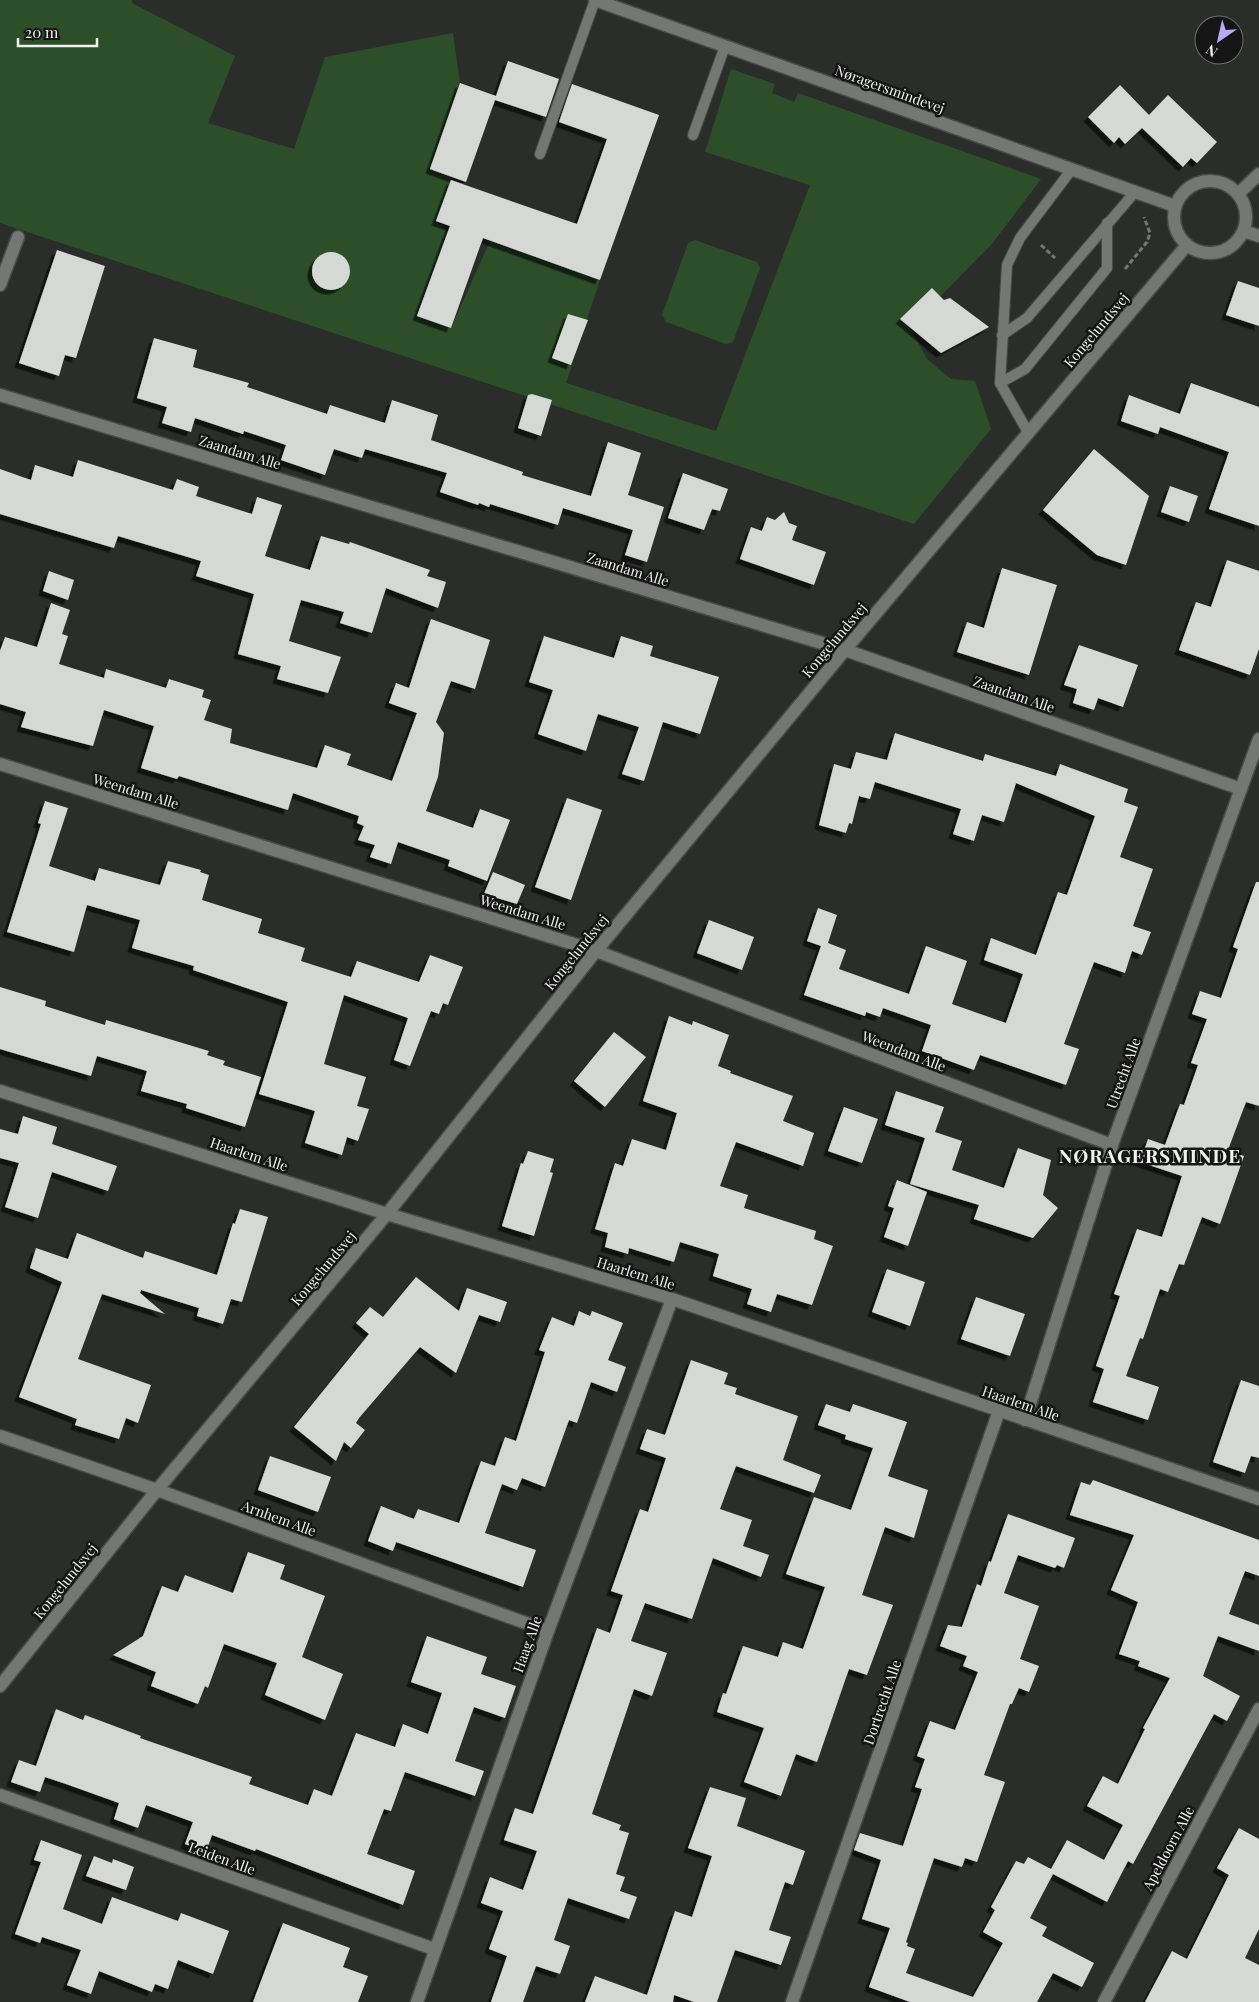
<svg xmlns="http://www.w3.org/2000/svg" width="1259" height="2002" viewBox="0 0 1259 2002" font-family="'Playfair Display',serif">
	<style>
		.green { fill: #2c4f2a }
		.building { fill: #d5d8d4; filter: url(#shadow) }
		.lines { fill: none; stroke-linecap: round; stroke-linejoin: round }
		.service-casing { stroke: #484b48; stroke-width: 12 }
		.minor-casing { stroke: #484b48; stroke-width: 15 }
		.tertiary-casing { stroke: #484b48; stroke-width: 15 }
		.path { stroke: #757775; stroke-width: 3; stroke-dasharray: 5 2.5; stroke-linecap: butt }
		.service { stroke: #747773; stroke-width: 10 }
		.minor { stroke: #747773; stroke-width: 12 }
		.tertiary { stroke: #747773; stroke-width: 12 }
		.labels { text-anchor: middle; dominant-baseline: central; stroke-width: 5; stroke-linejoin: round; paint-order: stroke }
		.street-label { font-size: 14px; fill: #f0f2f0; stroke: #141514 }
		.district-label { font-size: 19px; font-weight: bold; letter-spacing: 1px; fill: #f0f2f0; stroke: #141514 }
	</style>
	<defs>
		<filter id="shadow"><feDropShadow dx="-4.5" dy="4.5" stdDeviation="0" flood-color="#0009"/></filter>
	</defs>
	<rect width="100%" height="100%" fill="#2b2d2a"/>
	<g class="green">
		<path d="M0,0H132V3L235,56L208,123L294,149L325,57L453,33L460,83L430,169L452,177L436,221L448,232L417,316L451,328L490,241L600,280L566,383L716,431L810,185L705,152L731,69L775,84L772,93L794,102L798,93L1041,179L992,244L910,327L927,359L951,379L975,381L991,429L914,524L0,223Z"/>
		<path d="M695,240L757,262L760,268L733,342L726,344L666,322L662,315L688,243Z"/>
	</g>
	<g class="building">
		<path d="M508,61L559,79L546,117L495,100L466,182L430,169L460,83L496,96Z"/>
		<path d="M572,84L659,115L600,280L483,238L451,328L417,316L450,226L436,221L451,180L577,224L607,139L559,122Z"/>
		<path d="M1120,85L1149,115L1168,95L1217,142L1197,163L1191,158L1183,167L1142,128L1125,144L1119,137L1114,143L1088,117Z"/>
		<path d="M57,250L105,266L76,358L65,355L59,376L19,363Z"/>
		<circle cx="331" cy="271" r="19"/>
		<path d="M1238,281L1259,288V326L1226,315Z"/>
		<path d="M932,288L944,300L950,298L989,327L941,353L900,319Z"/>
		<path d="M568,314L588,320L571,365L552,358Z"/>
		<path d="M154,338L197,350L193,367L249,383L247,387L327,414L330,405L385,423L392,400L438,415L431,440L523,472L522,475L591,496L608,442L641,453L628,495L664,507L647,562L625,555L633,530L563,508L558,525L490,504L489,507L479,503L478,505L440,492L447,473L365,449L362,458L334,449L325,475L281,460L286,445L244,431L243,434L195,418L191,432L162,423L167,407L137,398Z"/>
		<path d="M1191,383L1259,407V526L1209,509L1229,452L1160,427L1158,434L1121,421L1129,395L1180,414Z"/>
		<path d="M532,394L552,400L541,436L518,428L528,395Z"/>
		<path d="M1094,449L1149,496L1126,565L1097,555L1043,510Z"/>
		<path d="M78,460L173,490L177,479L199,487L196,496L252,514L257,497L282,505L265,556L310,570L321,536L349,544L350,542L430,570L427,576L446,582L438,608L386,588L372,633L340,623L344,612L301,600L289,641L341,657L328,693L277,679L281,666L238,654L254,594L196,576L201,561L118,536L114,548L0,514V469L31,480L35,465L73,477Z"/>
		<path d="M683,473L728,489L720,511L712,509L704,530L668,518Z"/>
		<path d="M1170,486L1198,496L1189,522L1161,512Z"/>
		<path d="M784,512L789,523L797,526L792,540L826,552L814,585L740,559L751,527L762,531L767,517L775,520Z"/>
		<path d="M1227,560L1259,571V649L1250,675L1179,650L1196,602L1211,607Z"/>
		<path d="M1002,568L1057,585L1029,675L957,652L967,622L984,628Z"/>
		<path d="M49,571L74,580L68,600L43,591Z"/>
		<path d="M51,603L70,610L62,634L68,636L59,664L104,678L106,669L166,688L169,679L204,690L202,697L211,700L204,720L232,729L230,743L317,768L325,745L351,754L347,765L392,781L417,713L389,703L396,683L409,688L431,619L490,640L475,689L451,681L436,722L444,733L438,777L426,811L473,828L480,809L510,820L487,881L448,866L450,860L398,842L391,864L370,857L375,845L358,840L364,826L357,823L359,816L293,793L288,810L179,776L177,779L141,768L154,726L104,710L93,746L21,727L26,712L0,704V651L5,637L37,647Z"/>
		<path d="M544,636L614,658L621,636L653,646L650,656L719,677L700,734L663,722L644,781L622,774L639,727L598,714L586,751L538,734L553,690L529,682Z"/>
		<path d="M1079,645L1138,665L1123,707L1098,698L1094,710L1073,703L1077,689L1064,685Z"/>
		<path d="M895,733L983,761L985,754L1056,776L1060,764L1128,789L1124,802L1138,807L1120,857L1153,869L1133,926L1151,932L1142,955L1132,951L1125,973L1094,962L1064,1044L1079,1049L1066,1085L980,1055L974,1070L944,1059L922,1051L931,1025L883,1008L880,1017L866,1012L865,1016L804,995L821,946L807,941L818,908L837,915L828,943L846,950L839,969L909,994L926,946L967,961L952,1004L1006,1023L1023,974L984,960L991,938L1036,955L1058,892L1067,895L1095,816L1016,783L1004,822L982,815L974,841L953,834L961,809L875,782L870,799L859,796L852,824L849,823L846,833L819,825L834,764L851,769L856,752L887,760Z"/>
		<path d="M567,798L602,810L571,900L535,887Z"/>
		<path d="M45,801L68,808L49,866L95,881L99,868L160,885L168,861L201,870L200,872L209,875L202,900L262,919L258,933L305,948L301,961L351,977L357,961L419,982L430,955L463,967L448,1005L443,1003L439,1014L431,1011L410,1066L394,1060L408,1018L344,995L324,1064L366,1077L357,1106L369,1109L358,1141L347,1137L342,1155L305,1143L315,1111L259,1094L288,1002L193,970L194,966L132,948L140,920L87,905L74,952L7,932L41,824L38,823Z"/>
		<path d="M493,872L525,885L517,904L484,894Z"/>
		<path d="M1256,882H1259V1106L1246,1102L1228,1150L1244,1156L1220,1224L1202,1217L1184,1265L1179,1264L1168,1292L1160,1289L1143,1339L1140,1338L1126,1376L1159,1387L1148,1420L1093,1402L1104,1369L1096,1366L1120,1296L1114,1294L1137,1229L1162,1237L1182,1176L1140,1162L1148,1139L1165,1145L1180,1104L1184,1105L1198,1065L1191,1063L1207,1019L1192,1014L1200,991L1221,998L1238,949L1233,947Z"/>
		<path d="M709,920L754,937L742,970L697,953Z"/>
		<path d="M0,987L46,1001L45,1006L105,1025L106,1020L209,1051L207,1055L225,1061L223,1065L261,1077L245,1127L186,1108L187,1104L141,1091L147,1071L97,1056L91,1076L0,1049Z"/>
		<path d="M669,1016L692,1025L693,1021L729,1035L718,1066L731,1071L730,1073L793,1096L783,1121L814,1133L803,1166L736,1142L720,1186L748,1195L744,1208L816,1231L814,1239L833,1246L812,1305L777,1294L771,1312L747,1304L752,1289L713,1276L719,1254L680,1242L674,1262L629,1248L628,1254L605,1247L608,1233L595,1229L615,1163L623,1166L632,1139L666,1150L677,1113L643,1101Z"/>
		<path d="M614,1032L646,1057L605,1107L574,1081Z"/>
		<path d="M896,1091L944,1107L935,1132L962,1141L952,1170L1004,1188L1018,1148L1051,1160L1043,1195L1058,1208L1033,1238L974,1219L979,1205L910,1184L925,1138L885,1125Z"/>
		<path d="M844,1107L878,1119L862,1163L828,1151Z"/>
		<path d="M23,1116L57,1127L52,1144L117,1166L108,1191L52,1172L38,1218L5,1207L19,1163L0,1158V1129L18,1134Z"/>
		<path d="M528,1151L554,1159L550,1172L553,1173L534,1236L502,1226L521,1163L523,1164Z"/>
		<path d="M897,1180L927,1192L908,1246L884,1237L894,1208L888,1206Z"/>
		<path d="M240,1209L268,1217L242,1302L231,1299L223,1324L197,1316L199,1308L141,1290L140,1293L165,1314L102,1294L78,1359L151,1385L138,1423L126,1418L119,1439L75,1425L77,1419L19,1397L62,1282L30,1268L36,1248L68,1259L77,1233L143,1258L145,1251L217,1275L233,1223L235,1224Z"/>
		<path d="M887,1269L925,1282L910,1326L872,1312Z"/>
		<path d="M416,1277L459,1311L467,1288L507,1302L500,1322L479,1315L456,1373L420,1347L359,1418L356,1423L365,1430L351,1448L344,1442L336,1461L294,1427L369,1334L356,1323L370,1307L383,1317Z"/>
		<path d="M976,1297L1025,1314L1010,1356L961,1339Z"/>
		<path d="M579,1311L590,1316L592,1311L623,1323L608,1360L626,1367L617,1392L591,1382L577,1423L569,1420L545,1487L522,1478L517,1490L502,1484L485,1533L536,1550L523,1587L396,1542L393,1551L368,1541L381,1506L414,1519L418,1509L459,1523L481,1461L495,1466L505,1437L516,1441L545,1352L539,1350L552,1317L574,1326Z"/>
		<path d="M691,1360L728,1373L724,1384L737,1388L735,1394L798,1416L783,1460L821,1475L814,1493L736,1466L720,1509L752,1520L743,1546L769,1555L761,1577L713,1558L692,1619L645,1603L631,1641L667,1653L652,1696L634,1689L592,1814L621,1825L619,1830L629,1833L616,1874L625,1877L620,1891L637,1897L629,1919L568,1898L554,1940L570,1946L560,1974L536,1966L523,2002H491L507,1956L489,1949L503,1911L481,1903L490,1877L523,1890L537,1851L504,1840L515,1808L533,1814L597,1628L610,1633L623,1595L611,1591L640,1509L648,1512L666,1458L640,1449L647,1429L665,1435Z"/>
		<path d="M1241,1380L1259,1386V1458L1251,1456L1245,1473L1213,1462Z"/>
		<path d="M826,1404L850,1412L853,1404L907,1422L888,1476L928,1490L914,1538L885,1527L862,1595L893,1605L867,1675L849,1669L817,1762L796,1754L781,1796L744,1782L764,1728L717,1712L723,1693L726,1694L743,1646L778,1657L783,1642L803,1649L825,1587L786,1574L814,1497L851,1510L873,1448L845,1439L846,1435L818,1425Z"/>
		<path d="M270,1456L331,1477L318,1512L258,1490Z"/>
		<path d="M1093,1480L1259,1540V1576L1245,1571L1229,1614L1259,1625V1651L1218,1636L1203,1676L1240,1696L1227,1721L1214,1714L1133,1864L1128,1861L1107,1902L1053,1874L1030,1918L1047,1927L1042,1936L1094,1963L1082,1987L1053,1973L1037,2002H910L869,1987L890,1928L862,1919L881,1860L854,1850L860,1833L903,1846L922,1789L915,1787L925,1759L917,1756L930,1721L955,1730L978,1672L963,1666L967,1656L940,1646L948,1625L962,1627L977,1584L981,1586L989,1561L991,1562L1008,1514L1075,1538L1064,1568L1057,1565L1055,1568L1018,1555L1004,1593L1039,1606L1020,1659L1039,1666L1029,1692L1019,1688L1012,1704H1010L984,1775L1005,1782L977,1862L965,1858L962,1867L934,1858L906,1942L908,1943L907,1946L915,1949L906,1973L973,1997L1003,1943L983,1932L995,1910L991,1907L1016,1861L1024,1864L1028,1857L1051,1869L1067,1840L1104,1860L1123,1825L1087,1806L1103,1776L1118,1784L1145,1729L1143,1728L1170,1678L1138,1666L1140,1661L1119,1654L1138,1602L1111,1590L1134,1535L1070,1515L1081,1482L1090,1485Z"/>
		<path d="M248,1552L285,1565L280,1579L325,1596L302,1657L343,1674L325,1720L265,1695L277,1663L224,1644L208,1688L205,1686L198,1704L151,1686L156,1672L113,1655L143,1636L162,1586L178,1592L185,1575L233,1593Z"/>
		<path d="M427,1636L487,1657L481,1674L516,1686L505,1718L474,1707L455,1761L484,1771L475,1796L405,1772L391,1811L384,1809L367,1854L415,1871L403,1905L256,1849L255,1851L212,1835L206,1852L185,1844L193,1822L146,1805L138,1828L114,1819L119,1803L66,1784L45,1777L40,1792L11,1782L19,1760L36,1766L56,1709L83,1720L85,1715L141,1736L140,1738L252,1777L249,1784L308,1805L314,1789L332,1796L356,1733L395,1747L403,1724L428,1734L442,1693L411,1682Z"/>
		<path d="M710,1787L746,1798L737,1826L805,1851L793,1885L785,1882L769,1930L791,1937L781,1965L735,1950L717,2002H694L674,1995L673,2002H585L595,1976L647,1995L675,1911L692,1917L712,1856L688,1848Z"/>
		<path d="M1239,1828L1259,1839V1929L1245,1958L1259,1965V2002H1145L1172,1951L1187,1959L1229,1875L1217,1868Z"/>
		<path d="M41,1840L82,1855L63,1909L102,1924L112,1897L178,1921L181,1913L229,1931L213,1974L178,1960L168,1989L155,1984L152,1992L99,1971L91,1994L67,1985L81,1950L42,1937L40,1943L15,1934L41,1862L34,1860Z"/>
		<path d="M94,1856L112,1863L113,1859L134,1867L126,1890L86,1876Z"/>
		<path d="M283,1923L350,1948L343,1967L368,1976L358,2002H253Z"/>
	</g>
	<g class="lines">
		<defs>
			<g id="service">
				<path d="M693,135L725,46"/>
				<path d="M540,154L595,0"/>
				<path d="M1002,335L1027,318L1135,192"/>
				<path d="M1000,383L1025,369L1107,268V223"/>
				<path d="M1029,434L1000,383L1007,265L1020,238L1072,169"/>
			</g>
			<g id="minor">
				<path d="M0,285L18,237"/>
				<path d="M0,395L845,650L1241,789"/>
				<path d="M0,764L596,951L1112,1145"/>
				<path d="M0,1091L387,1214L672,1299L1259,1499"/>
				<path d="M1025,1420L1112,1145L1259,739"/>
				<path d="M0,1436L157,1490L548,1631"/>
				<path d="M0,1795L434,1949"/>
				<path d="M417,2002L548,1631L672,1299"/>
				<path d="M792,2002L999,1411"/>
				<path d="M1104,2002L1259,1709"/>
			</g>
			<g id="tertiary">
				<path d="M595,0L1175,206"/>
				<circle cx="1210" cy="217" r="36"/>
				<path d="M1238,194L1259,174"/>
				<path d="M1244,231L1259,236"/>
				<path d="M0,1686L157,1490L387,1214L596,951L845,650L1187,245"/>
			</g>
		</defs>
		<use href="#service" class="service-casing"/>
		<use href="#minor" class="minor-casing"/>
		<use href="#tertiary" class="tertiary-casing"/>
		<g class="path">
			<path d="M1041,245L1055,258"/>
			<path d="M1125,269L1147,242L1150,233L1144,217"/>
		</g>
		<use href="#service" class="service"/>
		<use href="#minor" class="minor"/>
		<use href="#tertiary" class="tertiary"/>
	</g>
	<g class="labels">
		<g class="street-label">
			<text transform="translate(890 89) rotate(20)">Nøragersmindevej</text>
			<text transform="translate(1096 330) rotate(-50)">Kongelundsvej</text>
			<text transform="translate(240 452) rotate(17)">Zaandam Alle</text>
			<text transform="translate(628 569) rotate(17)">Zaandam Alle</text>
			<text transform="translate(834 640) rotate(-50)">Kongelundsvej</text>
			<text transform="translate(1014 694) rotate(19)">Zaandam Alle</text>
			<text transform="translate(136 791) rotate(17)">Weendam Alle</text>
			<text transform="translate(523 912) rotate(17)">Weendam Alle</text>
			<text transform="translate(576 952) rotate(-51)">Kongelundsvej</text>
			<text transform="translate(904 1051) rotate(21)">Weendam Alle</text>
			<text transform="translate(1123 1073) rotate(-70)">Utrecht Alle</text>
			<text transform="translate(249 1154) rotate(18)">Haarlem Alle</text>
			<text transform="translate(323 1268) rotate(-50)">Kongelundsvej</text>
			<text transform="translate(636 1273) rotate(17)">Haarlem Alle</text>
			<text transform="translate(1021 1403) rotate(19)">Haarlem Alle</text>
			<text transform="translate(279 1518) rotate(20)">Arnhem Alle</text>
			<text transform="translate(65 1581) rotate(-51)">Kongelundsvej</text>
			<text transform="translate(527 1644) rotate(-70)">Haag Alle</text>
			<text transform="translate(882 1702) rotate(-71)">Dortrecht Alle</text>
			<text transform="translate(1168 1848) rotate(-62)">Apeldoorn Alle</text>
			<text transform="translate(222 1858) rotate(20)">Leiden Alle</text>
		</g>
		<g class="district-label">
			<text x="1150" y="1155">NØRAGERSMINDE</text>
		</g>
	</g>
	<g transform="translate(1219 40) rotate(214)"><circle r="24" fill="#141514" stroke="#6c6d6c"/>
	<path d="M0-4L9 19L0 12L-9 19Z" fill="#baaaf6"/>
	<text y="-8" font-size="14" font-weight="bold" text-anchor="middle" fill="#f0f2f0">N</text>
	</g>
	<path d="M18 38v8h79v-8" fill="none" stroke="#f0f2f0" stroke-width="2.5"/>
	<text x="25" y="38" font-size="15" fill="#f0f2f0" stroke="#141514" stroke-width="4" paint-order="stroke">20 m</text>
</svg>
